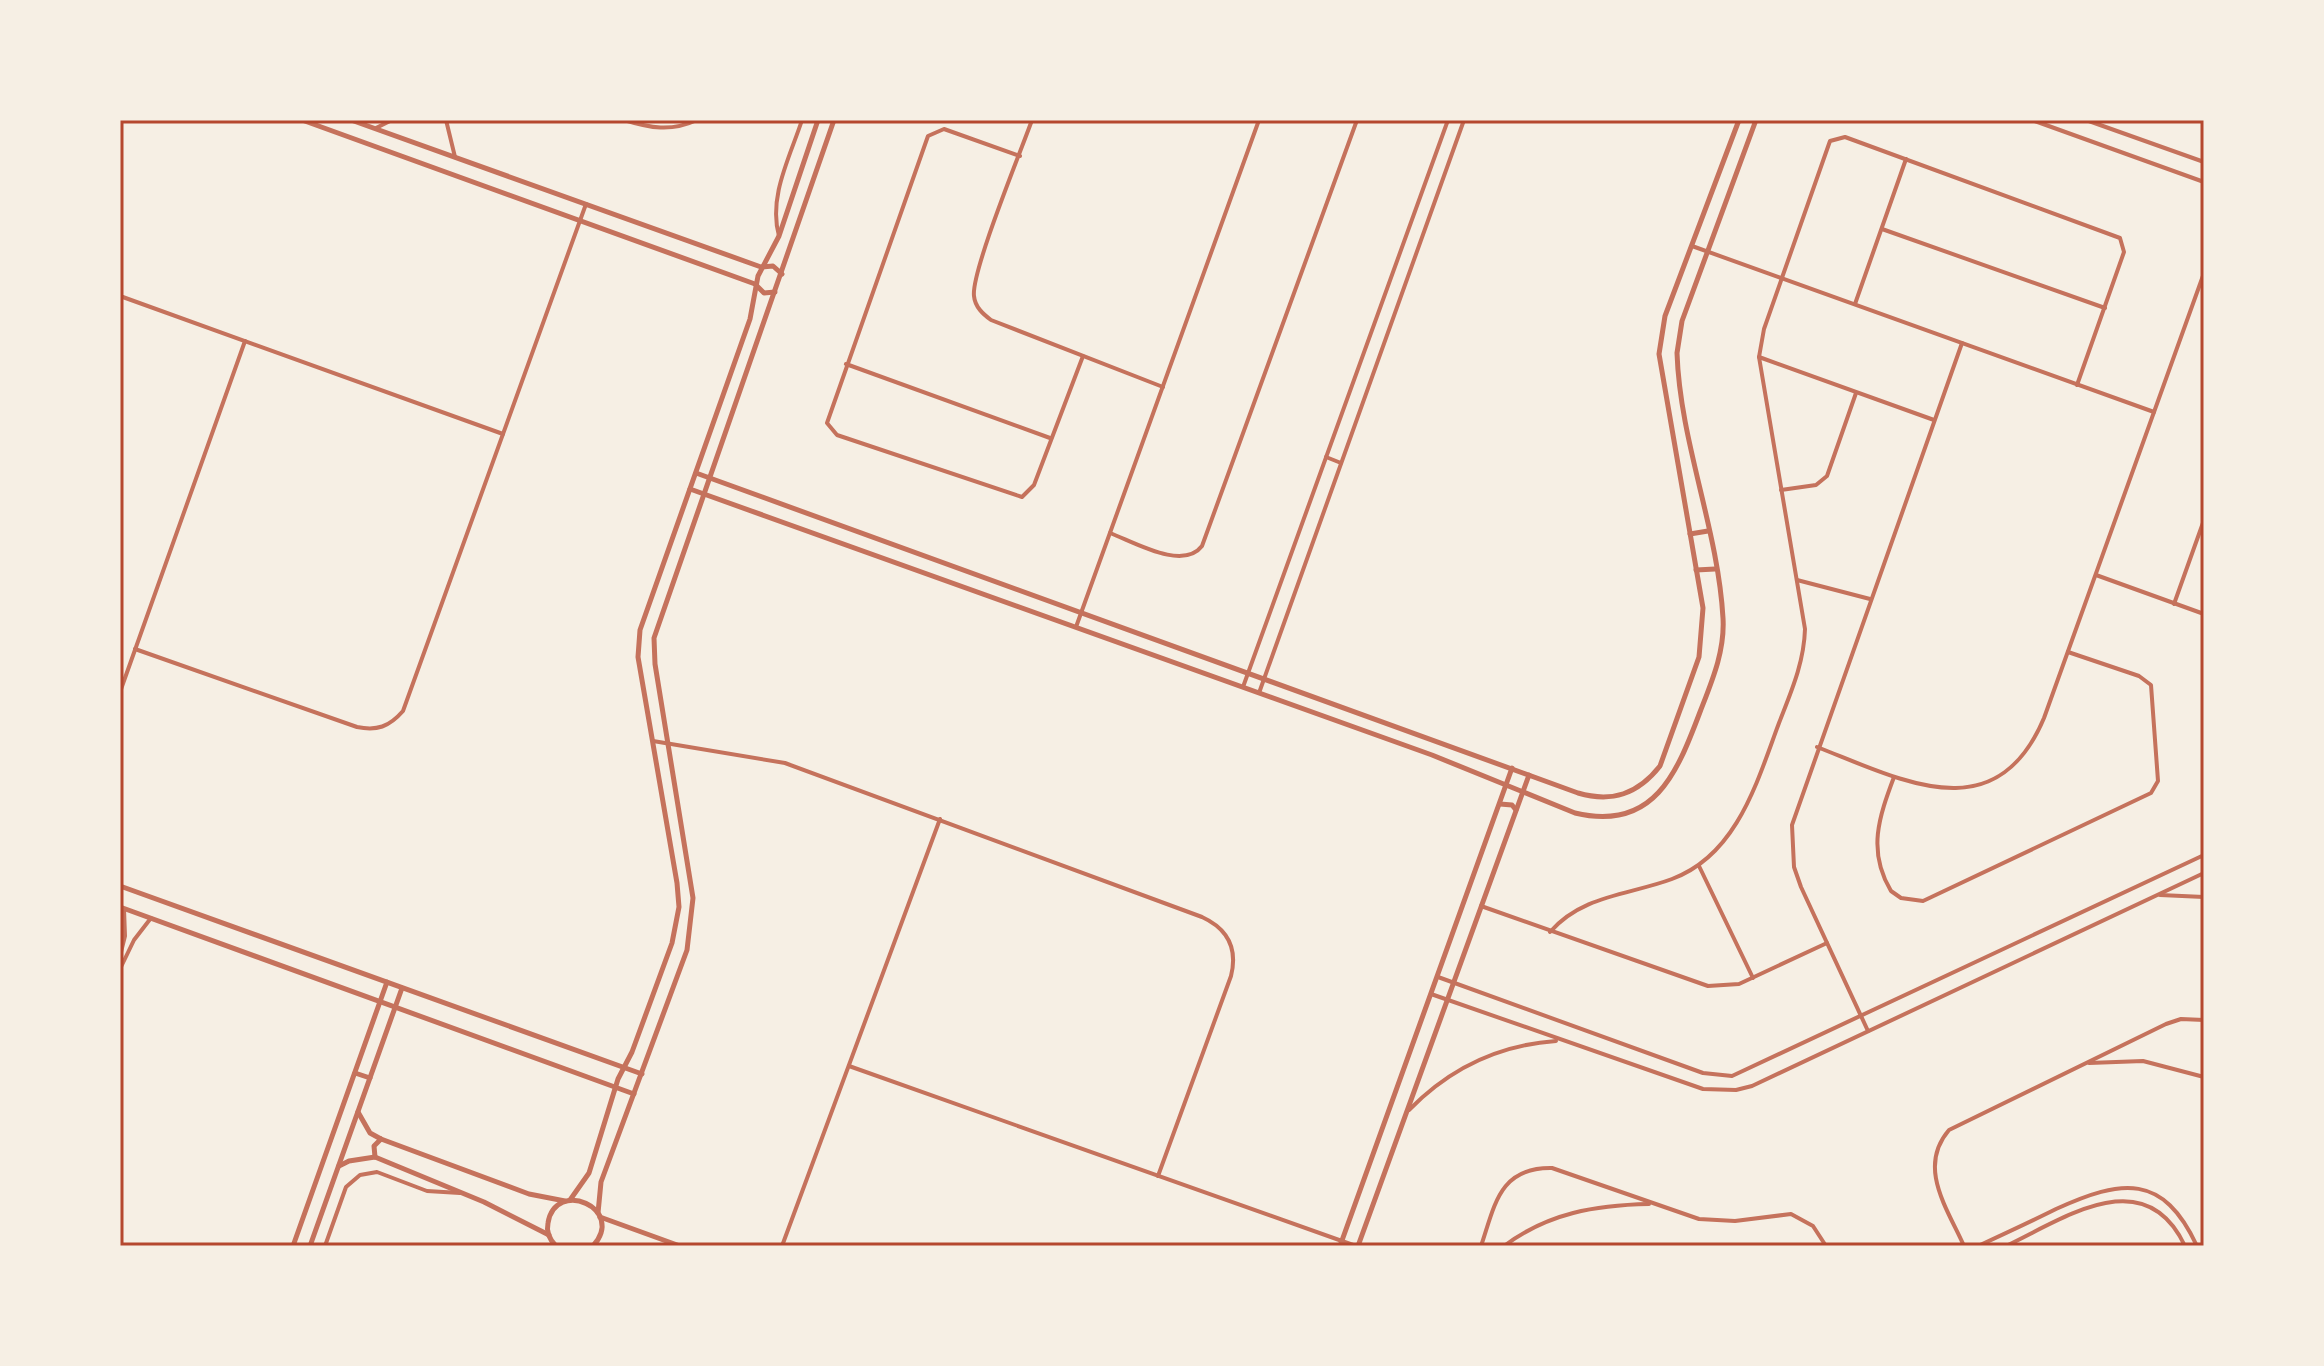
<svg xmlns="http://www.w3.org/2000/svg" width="2324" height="1366" viewBox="0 0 2324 1366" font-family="Raleway,sans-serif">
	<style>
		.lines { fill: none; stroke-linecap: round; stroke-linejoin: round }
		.minor { stroke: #c5725c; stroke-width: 4 }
		.tertiary { stroke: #c5725c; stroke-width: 5 }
		.neatline { fill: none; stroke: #b5482f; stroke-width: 3 }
	</style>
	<rect width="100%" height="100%" fill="#f6efe4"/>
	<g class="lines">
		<g class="minor">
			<path d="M446,120L455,157"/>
			<path d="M624,120C650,128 671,132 697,120"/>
			<path d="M1032,120C1021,151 971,272 974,296C975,307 983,314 991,320L1163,387"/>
			<path d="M2032,120L2204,182"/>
			<path d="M2086,120L2204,162"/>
			<path d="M376,128L392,120"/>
			<path d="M1020,156L944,129L928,136L827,423L837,435L1022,497L1034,485L1083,356"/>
			<path d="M1882,229L2105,308"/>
			<path d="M779,236C768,197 790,157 802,120"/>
			<path d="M1692,246L2154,412"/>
			<path d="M120,296L503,434"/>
			<path d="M1855,304L1906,159"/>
			<path d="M1759,357L1934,420"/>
			<path d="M846,364L1050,438"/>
			<path d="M1326,457L1341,463"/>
			<path d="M1781,490L1816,485L1827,476L1856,393"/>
			<path d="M1110,533C1134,542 1183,571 1202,546L1357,120"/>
			<path d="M2096,575L2204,614"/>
			<path d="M1797,580L1870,599"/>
			<path d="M2174,604L2204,520"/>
			<path d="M1076,627L1259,120"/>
			<path d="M135,649L357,727C377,731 389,727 403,711L586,204"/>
			<path d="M1243,687L1448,120"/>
			<path d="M120,692L245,341"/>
			<path d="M1259,693L1464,120"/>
			<path d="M653,741L785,763L1202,917C1228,929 1238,948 1231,976L1158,1176"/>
			<path d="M1817,747C1902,780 1996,832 2044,718L2204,273"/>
			<path d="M1894,777C1879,817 1867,851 1891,891L1901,898L1923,901L2151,793L2158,781L2151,685L2139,676L2068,652"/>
			<path d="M1699,866L1753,978"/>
			<path d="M2160,895L2204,897"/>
			<path d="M1481,906L1708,986L1739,984L1827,943"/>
			<path d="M1550,932C1582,895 1629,895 1672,879C1737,855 1757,782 1779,723C1791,692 1804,663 1805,629L1759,357L1764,329L1830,141L1845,137L2120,238L2124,252L2077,385"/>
			<path d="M120,956L125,936L124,909"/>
			<path d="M120,969L134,940L151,918"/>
			<path d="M1438,977L1703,1073L1732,1076L2204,855"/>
			<path d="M1431,994L1703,1089L1736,1090L1752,1086L2204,873"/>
			<path d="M1868,1031L1801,887L1794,867L1792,825L1962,343"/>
			<path d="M2089,1063L2143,1061L2204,1077"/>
			<path d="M849,1066L1356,1246"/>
			<path d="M1409,1110C1450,1068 1498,1045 1556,1041"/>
			<path d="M325,1246L346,1187L360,1175L377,1172L427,1191L460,1193"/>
			<path d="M782,1246L940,819"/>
			<path d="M1481,1246C1495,1205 1499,1167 1552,1168L1699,1219L1735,1221L1791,1214L1813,1226L1826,1246"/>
			<path d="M1504,1246C1548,1213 1596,1205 1649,1204"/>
			<path d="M1964,1246C1947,1208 1917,1167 1949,1130L2166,1024L2181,1019L2204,1020"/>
			<path d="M1978,1246C2004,1234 2030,1222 2056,1209C2122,1179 2163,1173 2197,1246"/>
			<path d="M2006,1246C2065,1218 2145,1161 2185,1246"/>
		</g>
		<g class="tertiary">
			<path d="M302,120L755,284L764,293L775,292"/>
			<path d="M351,120L761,267L773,266L782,274"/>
			<path d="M120,124L121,120"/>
			<path d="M696,473L1578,793C1612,803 1638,794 1660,766L1699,657L1703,608L1659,354L1665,316L1739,120"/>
			<path d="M690,489L1432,755L1575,813C1654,832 1677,773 1700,712C1712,681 1725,651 1723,618C1718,529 1680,442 1677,353L1682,321L1756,120"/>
			<path d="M1690,534L1708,531"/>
			<path d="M1696,570L1715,569"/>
			<path d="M1500,804L1512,805L1516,810"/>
			<path d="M120,886L642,1074"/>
			<path d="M120,907L634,1094"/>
			<path d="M355,1073L370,1078"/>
			<path d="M358,1112L370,1133L381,1139L529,1194L565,1201"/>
			<path d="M375,1157L374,1146L381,1139"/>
			<path d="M339,1166L349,1161L375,1157L484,1202L549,1235"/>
			<path d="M570,1200L589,1173L618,1079L632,1052L672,943L679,907L677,883L638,657L640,630L750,319L758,276L779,236L818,120"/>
			<path d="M598,1213L601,1182L687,950L693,898L655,664L654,638L834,120"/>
			<path d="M600,1217L680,1246"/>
			<path d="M293,1246L387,982"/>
			<path d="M310,1246L402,988"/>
			<path d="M556,1246C550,1240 546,1232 548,1223C555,1178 627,1208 593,1246"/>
			<path d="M1340,1246L1512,768"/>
			<path d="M1358,1246L1529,775"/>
		</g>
	</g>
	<rect width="2324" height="1366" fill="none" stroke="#f6efe4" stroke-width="244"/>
	<rect x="122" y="122" width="2080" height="1122" class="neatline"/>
</svg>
